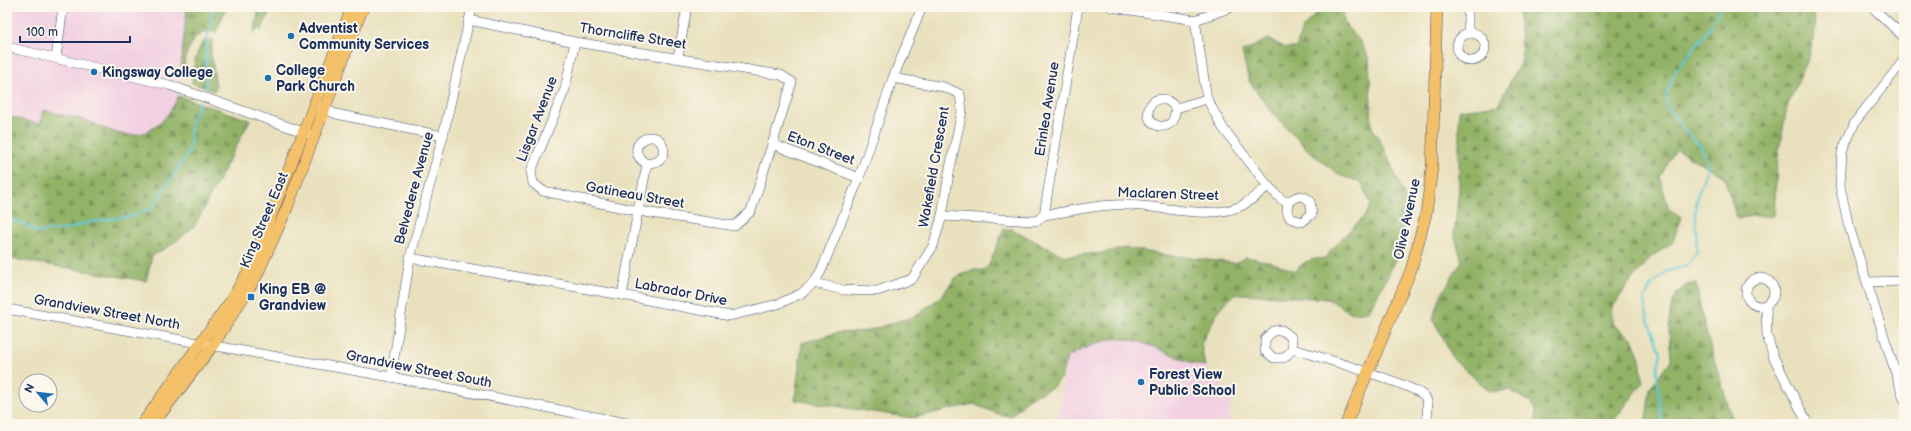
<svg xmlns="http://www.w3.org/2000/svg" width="1911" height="431" viewBox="0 0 1911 431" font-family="'Balsamiq Sans',sans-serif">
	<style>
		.built { fill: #f2cfe1 }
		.forest { fill: url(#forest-firs); stroke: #567062 }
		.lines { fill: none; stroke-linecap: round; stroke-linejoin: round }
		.stream { stroke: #5ec8d8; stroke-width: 2 }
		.minor-casing { stroke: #3a4a6c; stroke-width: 10 }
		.major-casing { stroke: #3a4a6c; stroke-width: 12 }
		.minor { stroke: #fff; stroke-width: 9 }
		.major { stroke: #f4c16a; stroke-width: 11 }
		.poi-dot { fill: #1f6fb2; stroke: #fbf7ec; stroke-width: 1.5 }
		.labels { text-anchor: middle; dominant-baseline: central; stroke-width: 4; stroke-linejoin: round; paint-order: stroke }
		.poi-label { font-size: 14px; font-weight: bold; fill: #1b2f5e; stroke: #fbf7ec; text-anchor: start }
		.street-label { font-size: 14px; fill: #1b2f5e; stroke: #fbf7ec }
	</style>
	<defs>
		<pattern id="forest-firs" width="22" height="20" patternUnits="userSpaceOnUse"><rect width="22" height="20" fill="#92b266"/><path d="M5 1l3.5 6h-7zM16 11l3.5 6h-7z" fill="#769157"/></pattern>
	</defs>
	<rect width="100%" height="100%" fill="#fbf7ec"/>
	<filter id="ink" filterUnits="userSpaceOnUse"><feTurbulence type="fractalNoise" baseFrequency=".025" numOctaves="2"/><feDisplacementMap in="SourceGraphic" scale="8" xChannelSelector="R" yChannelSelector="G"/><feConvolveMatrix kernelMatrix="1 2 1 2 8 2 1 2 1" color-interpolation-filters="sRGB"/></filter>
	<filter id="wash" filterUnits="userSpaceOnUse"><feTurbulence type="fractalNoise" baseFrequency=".012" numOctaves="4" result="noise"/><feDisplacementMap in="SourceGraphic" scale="16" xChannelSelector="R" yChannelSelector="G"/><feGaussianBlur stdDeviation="0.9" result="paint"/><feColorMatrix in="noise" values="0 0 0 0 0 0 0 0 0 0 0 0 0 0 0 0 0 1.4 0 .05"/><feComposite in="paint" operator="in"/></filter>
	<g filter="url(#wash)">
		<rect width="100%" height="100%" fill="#e9e1bd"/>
		<g class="built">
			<path d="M7,7H187L178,96L175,105L164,120L148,131L132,135L117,133L102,127L43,110L40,124L7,116Z"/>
			<path d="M1127,338L1142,341L1194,365L1205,366L1232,397L1228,424H1057L1067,357L1100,341Z"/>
		</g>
		<g class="forest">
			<path d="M187,7H226L216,33L207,31L195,37L187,52L182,75L180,74Z"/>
			<path d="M259,7H272L261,31L257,28L254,34Z"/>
			<path d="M1322,7H1347L1342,16L1347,27L1360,41L1369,59L1372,127L1384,148L1406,200L1399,255L1369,311L1352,313L1328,299L1245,294L1234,295L1220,308L1201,344L1205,366C1192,364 1180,358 1168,353C1121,332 1112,335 1067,357L1061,378L1053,387L1031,397L1011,416L1001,415L973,404L912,418L795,400L802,343L836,333L867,331L912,317L940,298L955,278L971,270H984L988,267L1004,229H1012L1064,256L1101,253L1126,248L1166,255L1235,263L1246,257L1270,262L1296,271C1303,260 1313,259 1325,258L1343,237L1364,217L1371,205L1361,182L1341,176L1311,153L1275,116L1249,81L1242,52L1268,39L1286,48H1296L1302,29Z"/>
			<path d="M1518,7H1811L1816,27L1809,57L1787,107L1777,162L1774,216H1751L1737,219L1724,177L1676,149L1660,177L1669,209L1681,217L1673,242L1651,257L1629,283L1611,310L1614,325L1632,338L1640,358L1643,383L1611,424H1535L1536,412L1531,403L1509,390L1491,392L1454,360L1433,319L1441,295L1462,261L1454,235L1459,189V110L1498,105L1522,59Z"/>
			<path d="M213,40L211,52L216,87L214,91L192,83C193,68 195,53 204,41Z"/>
			<path d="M178,96L250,120L194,227L171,245L152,256L146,281L7,258V116L40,124L43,110C57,114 71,116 85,120C100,125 116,136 131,135C153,135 171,115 178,96Z"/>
			<path d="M1696,283C1703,331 1720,377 1734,424H1644L1647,413L1650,388L1671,360C1670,337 1663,302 1684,287C1687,284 1692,284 1696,283Z"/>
		</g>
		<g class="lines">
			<g class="stream">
				<path d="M206,88V45L214,7"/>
				<path d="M7,227L13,220L21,222L36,232L69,229L85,223L132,216L151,209L189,152L192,119L200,102"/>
				<path d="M1662,424L1657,372L1661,353L1649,323L1644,302L1651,285L1666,272L1686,266L1697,252L1695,211L1698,194L1708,166L1701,147L1686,132L1667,107L1666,95L1676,70L1703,37L1722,7"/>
			</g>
		</g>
	</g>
	<g filter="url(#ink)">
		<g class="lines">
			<defs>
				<g id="minor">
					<path d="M1111,7L1195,20L1232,7"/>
					<path d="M1872,7L1904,37"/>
					<path d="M469,20L575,42L781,75L792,82L751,211L735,226L638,211L543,191L533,183L531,171L565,89L575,42"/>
					<path d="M1195,20L1207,99L1223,128L1268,186L1281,199L1288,203L1287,211L1290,218L1302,222L1312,214L1310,201C1303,194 1295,195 1288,203"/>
					<circle cx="1471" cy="47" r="14"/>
					<path d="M1468,34V7"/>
					<path d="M7,47L169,85L309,134"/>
					<path d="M678,57L687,7"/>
					<path d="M56,58L63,7"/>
					<path d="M1904,60L1855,122L1842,152L1840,186L1848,223L1904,399"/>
					<path d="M320,107L336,114L443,136"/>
					<path d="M1176,108C1154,82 1136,120 1159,126C1164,127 1169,125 1173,121L1176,108L1207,99"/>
					<path d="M772,144L859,178"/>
					<path d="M1044,215L1078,7"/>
					<path d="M942,216L1037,221L1044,215C1067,212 1090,206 1113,205C1153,202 1205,222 1241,206C1251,201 1259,193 1268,186"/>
					<path d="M410,258L622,295L730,316L778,304L802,293L814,283L821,271L859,178L893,78L922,7"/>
					<circle cx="1760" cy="292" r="14"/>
					<path d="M1868,282L1904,281"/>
					<path d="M814,283L844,290L877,291L912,279L933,246L942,216L949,173L962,111L960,94L944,87L893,78"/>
					<path d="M622,295L647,164C619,148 656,123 663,147C665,153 662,157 659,161L647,164"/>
					<path d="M1766,305L1767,335L1773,356L1808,424"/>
					<path d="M7,309L391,377L631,424"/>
					<path d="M1293,349L1291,337L1282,330L1273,331L1265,339V351L1274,358H1284L1293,349C1313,355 1417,385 1425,397C1430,404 1427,416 1426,424"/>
					<path d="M391,377L410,258L443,136L472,7"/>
				</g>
				<g id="major">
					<path d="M142,424L230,302L252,265L352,7"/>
					<path d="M153,424L213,345L256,277L287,208L363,7"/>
					<path d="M1346,424L1411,270L1426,214L1432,168L1437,7"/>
				</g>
			</defs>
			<use href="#minor" class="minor-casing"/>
			<use href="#major" class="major-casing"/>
			<use href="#minor" class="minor"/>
			<use href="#major" class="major"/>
		</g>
	</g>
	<g class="poi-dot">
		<circle cx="291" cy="36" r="4"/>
		<circle cx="94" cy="72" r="4"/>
		<circle cx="268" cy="78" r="4"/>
		<rect x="247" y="293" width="8" height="8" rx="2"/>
		<circle cx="1141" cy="382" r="4"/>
	</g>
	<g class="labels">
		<g class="poi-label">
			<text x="299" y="28">Adventist<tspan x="299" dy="16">Community Services</tspan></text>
			<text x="276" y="70">College<tspan x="276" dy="16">Park Church</tspan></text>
			<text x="102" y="72">Kingsway College</text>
			<text x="259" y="289">King EB @<tspan x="259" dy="16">Grandview</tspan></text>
			<text x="1149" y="374">Forest View<tspan x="1149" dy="16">Public School</tspan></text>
		</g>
		<g class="street-label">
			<text transform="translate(633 36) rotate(9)">Thorncliffe Street</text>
			<text transform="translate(1047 109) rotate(-81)">Erinlea Avenue</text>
			<text transform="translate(537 119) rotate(-69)">Lisgar Avenue</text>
			<text transform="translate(821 148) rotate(21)">Eton Street</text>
			<text transform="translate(934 167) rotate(-80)">Wakefield Crescent</text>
			<text transform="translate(414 188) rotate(-75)">Belvedere Avenue</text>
			<text transform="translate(1168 194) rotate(2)">Maclaren Street</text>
			<text transform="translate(635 195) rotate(10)">Gatineau Street</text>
			<text transform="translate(1407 219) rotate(-78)">Olive Avenue</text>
			<text transform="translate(264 220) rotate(-67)">King Street East</text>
			<text transform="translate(681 292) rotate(11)">Labrador Drive</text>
			<text transform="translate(107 312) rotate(10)">Grandview Street North</text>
			<text transform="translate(419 369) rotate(11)">Grandview Street South</text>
		</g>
	</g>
	<rect width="1911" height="431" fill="none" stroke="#fbf7ec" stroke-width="24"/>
	<g transform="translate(38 393) rotate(298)"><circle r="19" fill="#fbf7ec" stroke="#a1a7b3"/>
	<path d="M0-3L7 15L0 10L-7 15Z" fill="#1f6fb2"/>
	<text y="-6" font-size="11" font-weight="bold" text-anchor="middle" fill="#1b2f5e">N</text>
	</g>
	<path d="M20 36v6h110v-6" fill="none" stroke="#1b2f5e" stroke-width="2"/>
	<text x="26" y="36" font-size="12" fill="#1b2f5e" stroke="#fbf7ec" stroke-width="3" paint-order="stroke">100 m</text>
</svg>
